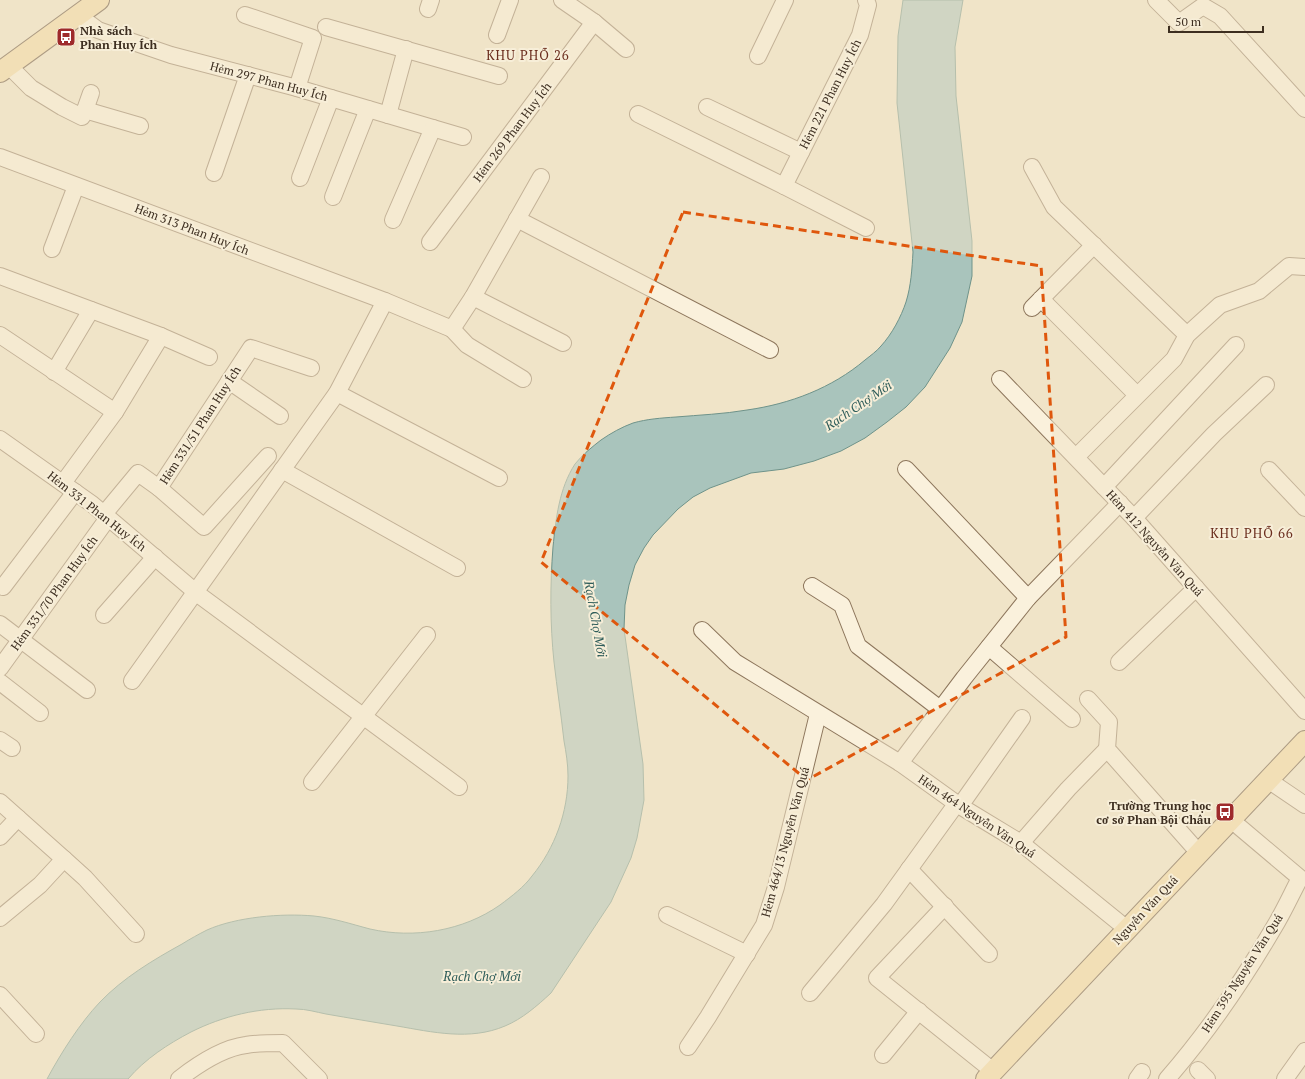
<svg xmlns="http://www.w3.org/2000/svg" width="1305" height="1079" viewBox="0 0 1305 1079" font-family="'PT Serif',serif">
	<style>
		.water { fill: #a9c4bc; stroke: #6f938a }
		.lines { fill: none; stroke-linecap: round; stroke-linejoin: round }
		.minor-casing { stroke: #8d765c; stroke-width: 18 }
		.major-casing { stroke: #5b4430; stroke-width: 22 }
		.minor { stroke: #faf1dc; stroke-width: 16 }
		.major { stroke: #f3d9a0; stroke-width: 20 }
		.marked { fill: none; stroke: #df570d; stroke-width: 3; stroke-dasharray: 8 5; stroke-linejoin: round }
		.labels { text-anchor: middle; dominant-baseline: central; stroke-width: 4; stroke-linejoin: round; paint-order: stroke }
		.poi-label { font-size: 12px; font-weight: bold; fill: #3d2e20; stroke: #f7eed8; text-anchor: start }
		.street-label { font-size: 12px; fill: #3d2e20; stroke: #f7eed8 }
		.neighbourhood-label { font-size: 13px; letter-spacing: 1px; fill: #6b2e1e; stroke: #f7eed8 }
		.water-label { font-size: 13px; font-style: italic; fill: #2f5d5a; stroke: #f7eed8 }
	</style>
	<rect width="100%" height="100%" fill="#f0e4c8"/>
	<path class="water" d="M903,0H963L955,47L956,96L972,241V276L962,322L950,348L925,387L906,407L887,422L865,438L841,451L814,461L784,469L751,473L710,488L693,497L678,509L653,535L644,548L635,565L629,585L625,605L624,629L643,764L644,800L637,838L631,858L611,902L551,993C537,1006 522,1019 505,1026C470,1041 432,1032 397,1026C373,1022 349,1018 326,1014C316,1012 306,1009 296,1009C259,1007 223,1016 191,1032C168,1044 145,1059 128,1079H47C61,1053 80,1023 100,1002C123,978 153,960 182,944C190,939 199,934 207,930C236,917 282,913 314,916C333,918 351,924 370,929C414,939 463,931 500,905C512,896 524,887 532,876C555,848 568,812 568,776C568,764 566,752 564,741C561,714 557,688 554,662C550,624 550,585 553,547C556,518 559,489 575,464C582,455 592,447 601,440C611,433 622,427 633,423C647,419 661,418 676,417C699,415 724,414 747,410C790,404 832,388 865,360C870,356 877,351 881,346C892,334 901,317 906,302C911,286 912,269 913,252L897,103L898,36Z"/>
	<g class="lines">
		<defs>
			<g id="minor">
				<path d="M562,0L594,22L626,49"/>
				<path d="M1156,0L1179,23L1203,6L1220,16L1305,109"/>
				<path d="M428,9L431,0"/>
				<path d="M245,15L313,38L297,88"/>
				<path d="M79,16L98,30L171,55L297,88L463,137"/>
				<path d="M326,27L499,76"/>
				<path d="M497,35L510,0"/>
				<path d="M758,56L785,0"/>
				<path d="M9,66L31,88L62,107L82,117L85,110L140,126"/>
				<path d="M707,107L801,152"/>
				<path d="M85,110L91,93"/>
				<path d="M638,114L784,186L866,228"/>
				<path d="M388,115L406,49"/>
				<path d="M0,157L385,301L452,329L473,297L541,177"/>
				<path d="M1032,167L1054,207L1187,335"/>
				<path d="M214,173L248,75"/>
				<path d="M300,178L331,98"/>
				<path d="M784,186L860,35L868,5L866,0"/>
				<path d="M333,197L368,109"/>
				<path d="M517,219L770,350"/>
				<path d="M393,220L433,128"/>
				<path d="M430,242L594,22"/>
				<path d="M52,249L76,186"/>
				<path d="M0,276L161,336L209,357"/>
				<path d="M473,297L563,343"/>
				<path d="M1041,299L1137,395"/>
				<path d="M1032,308L1094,245"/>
				<path d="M452,329L467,345L523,379"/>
				<path d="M0,335L115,412"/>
				<path d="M54,372L91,310"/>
				<path d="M1000,379L1134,518L1305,711"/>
				<path d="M229,381L280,416"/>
				<path d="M337,393L499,478"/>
				<path d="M0,439L92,504L191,588"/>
				<path d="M1076,457L1174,359L1187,335L1220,305L1259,291L1289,266L1305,267"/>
				<path d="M906,469L1028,598"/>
				<path d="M282,470L457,568"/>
				<path d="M1269,470L1305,508"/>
				<path d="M63,483L115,412L161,336"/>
				<path d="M1104,487L1236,345"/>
				<path d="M159,488L204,527L268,456"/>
				<path d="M104,514L138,473L159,488L251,348L311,368"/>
				<path d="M1134,518L1214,434L1266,385"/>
				<path d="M812,586L842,605L858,646L940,709"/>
				<path d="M3,587L75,492"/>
				<path d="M195,592L459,787"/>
				<path d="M104,615L155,557"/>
				<path d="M0,624L87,690"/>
				<path d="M702,630L735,662L900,763L960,806L1021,843L1127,929"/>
				<path d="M989,647L1072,719"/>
				<path d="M1119,662L1196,588"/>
				<path d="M0,668L108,518"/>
				<path d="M132,681L337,393L385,301"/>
				<path d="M0,682L40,713"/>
				<path d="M1088,699L1109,722L1107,749L1199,853"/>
				<path d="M0,740L12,748"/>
				<path d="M900,763L964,678L1028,598L1120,503"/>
				<path d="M1268,780L1305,805"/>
				<path d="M312,782L427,635"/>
				<path d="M0,802L64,859L40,885L0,918"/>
				<path d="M960,806L1022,718"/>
				<path d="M0,837L18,818"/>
				<path d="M1021,843L1068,789L1107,749"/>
				<path d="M64,859L85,878L136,934"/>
				<path d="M909,869L989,954"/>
				<path d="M945,906L877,978L993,1071"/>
				<path d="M667,915L747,954"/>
				<path d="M810,993L884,904L957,803"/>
				<path d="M0,995L36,1034"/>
				<path d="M688,1047L708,1017L764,925L776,887L818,714"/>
				<path d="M883,1055L919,1011"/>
				<path d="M1198,1070L1207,1079"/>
				<path d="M179,1079C197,1065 222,1048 246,1045C258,1043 271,1043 283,1043L319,1079"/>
				<path d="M1137,1079L1142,1072"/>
				<path d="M1167,1079C1207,1033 1242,982 1273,929C1283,913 1291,895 1300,878L1230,819"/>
				<path d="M1285,1079L1305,1051"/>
			</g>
			<g id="major">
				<path d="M0,72L99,0"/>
				<path d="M986,1079L1305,741"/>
			</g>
		</defs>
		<use href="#minor" class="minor-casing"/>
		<use href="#major" class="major-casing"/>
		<use href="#minor" class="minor"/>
		<use href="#major" class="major"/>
	</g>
	<path d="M0 0H1305V1079H0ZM683,212L1041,266L1066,637L807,780L541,562Z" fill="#f0e4c8" fill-opacity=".55" fill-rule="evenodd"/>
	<path class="marked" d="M683,212L1041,266L1066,637L807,780L541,562Z"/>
	<defs>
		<symbol id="bus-square" viewBox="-11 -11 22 22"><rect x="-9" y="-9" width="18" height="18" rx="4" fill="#9e2a2b" stroke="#f7eed8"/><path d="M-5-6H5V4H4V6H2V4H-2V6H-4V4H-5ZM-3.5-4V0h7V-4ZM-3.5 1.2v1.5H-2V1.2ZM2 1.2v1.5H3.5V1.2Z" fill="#fff"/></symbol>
	</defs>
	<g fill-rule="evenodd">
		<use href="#bus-square" x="55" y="26" width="22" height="22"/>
		<use href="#bus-square" x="1214" y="801" width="22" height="22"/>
	</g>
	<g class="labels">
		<g class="poi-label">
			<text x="80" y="30">Nhà sách<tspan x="80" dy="14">Phan Huy Ích</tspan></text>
			<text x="1211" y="805" text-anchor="end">Trường Trung học<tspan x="1211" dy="14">cơ sở Phan Bội Châu</tspan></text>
		</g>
		<g class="street-label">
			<text transform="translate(269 81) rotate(15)">Hẻm 297 Phan Huy Ích</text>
			<text transform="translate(830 94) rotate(-63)">Hẻm 221 Phan Huy Ích</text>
			<text transform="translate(512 132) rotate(-53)">Hẻm 269 Phan Huy Ích</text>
			<text transform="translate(192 229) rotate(21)">Hẻm 313 Phan Huy Ích</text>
			<text transform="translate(200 425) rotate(-57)">Hẻm 331/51 Phan Huy Ích</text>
			<text transform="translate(97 511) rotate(38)">Hẻm 331 Phan Huy Ích</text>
			<text transform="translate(1155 543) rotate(48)">Hẻm 412 Nguyễn Văn Quá</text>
			<text transform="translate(54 593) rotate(-54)">Hẻm 331/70 Phan Huy Ích</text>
			<text transform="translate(977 816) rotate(34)">Hẻm 464 Nguyễn Văn Quá</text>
			<text transform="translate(785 842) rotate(-75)">Hẻm 464/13 Nguyễn Văn Quá</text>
			<text transform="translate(1145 910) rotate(-47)">Nguyễn Văn Quá</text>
			<text transform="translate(1242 973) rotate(-57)">Hẻm 395 Nguyễn Văn Quá</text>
		</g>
		<g class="neighbourhood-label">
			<text x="528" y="55">KHU PHỐ 26</text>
			<text x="1252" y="533">KHU PHỐ 66</text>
		</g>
		<g class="water-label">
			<text transform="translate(858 405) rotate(-34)">Rạch Chợ Mới</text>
			<text transform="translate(596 619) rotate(80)">Rạch Chợ Mới</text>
			<text x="482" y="976">Rạch Chợ Mới</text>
		</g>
	</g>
	<path d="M1169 26v6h94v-6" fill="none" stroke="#3d2e20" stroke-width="2"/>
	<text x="1175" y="26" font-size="12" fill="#3d2e20" stroke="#f7eed8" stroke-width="3" paint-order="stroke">50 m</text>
</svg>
